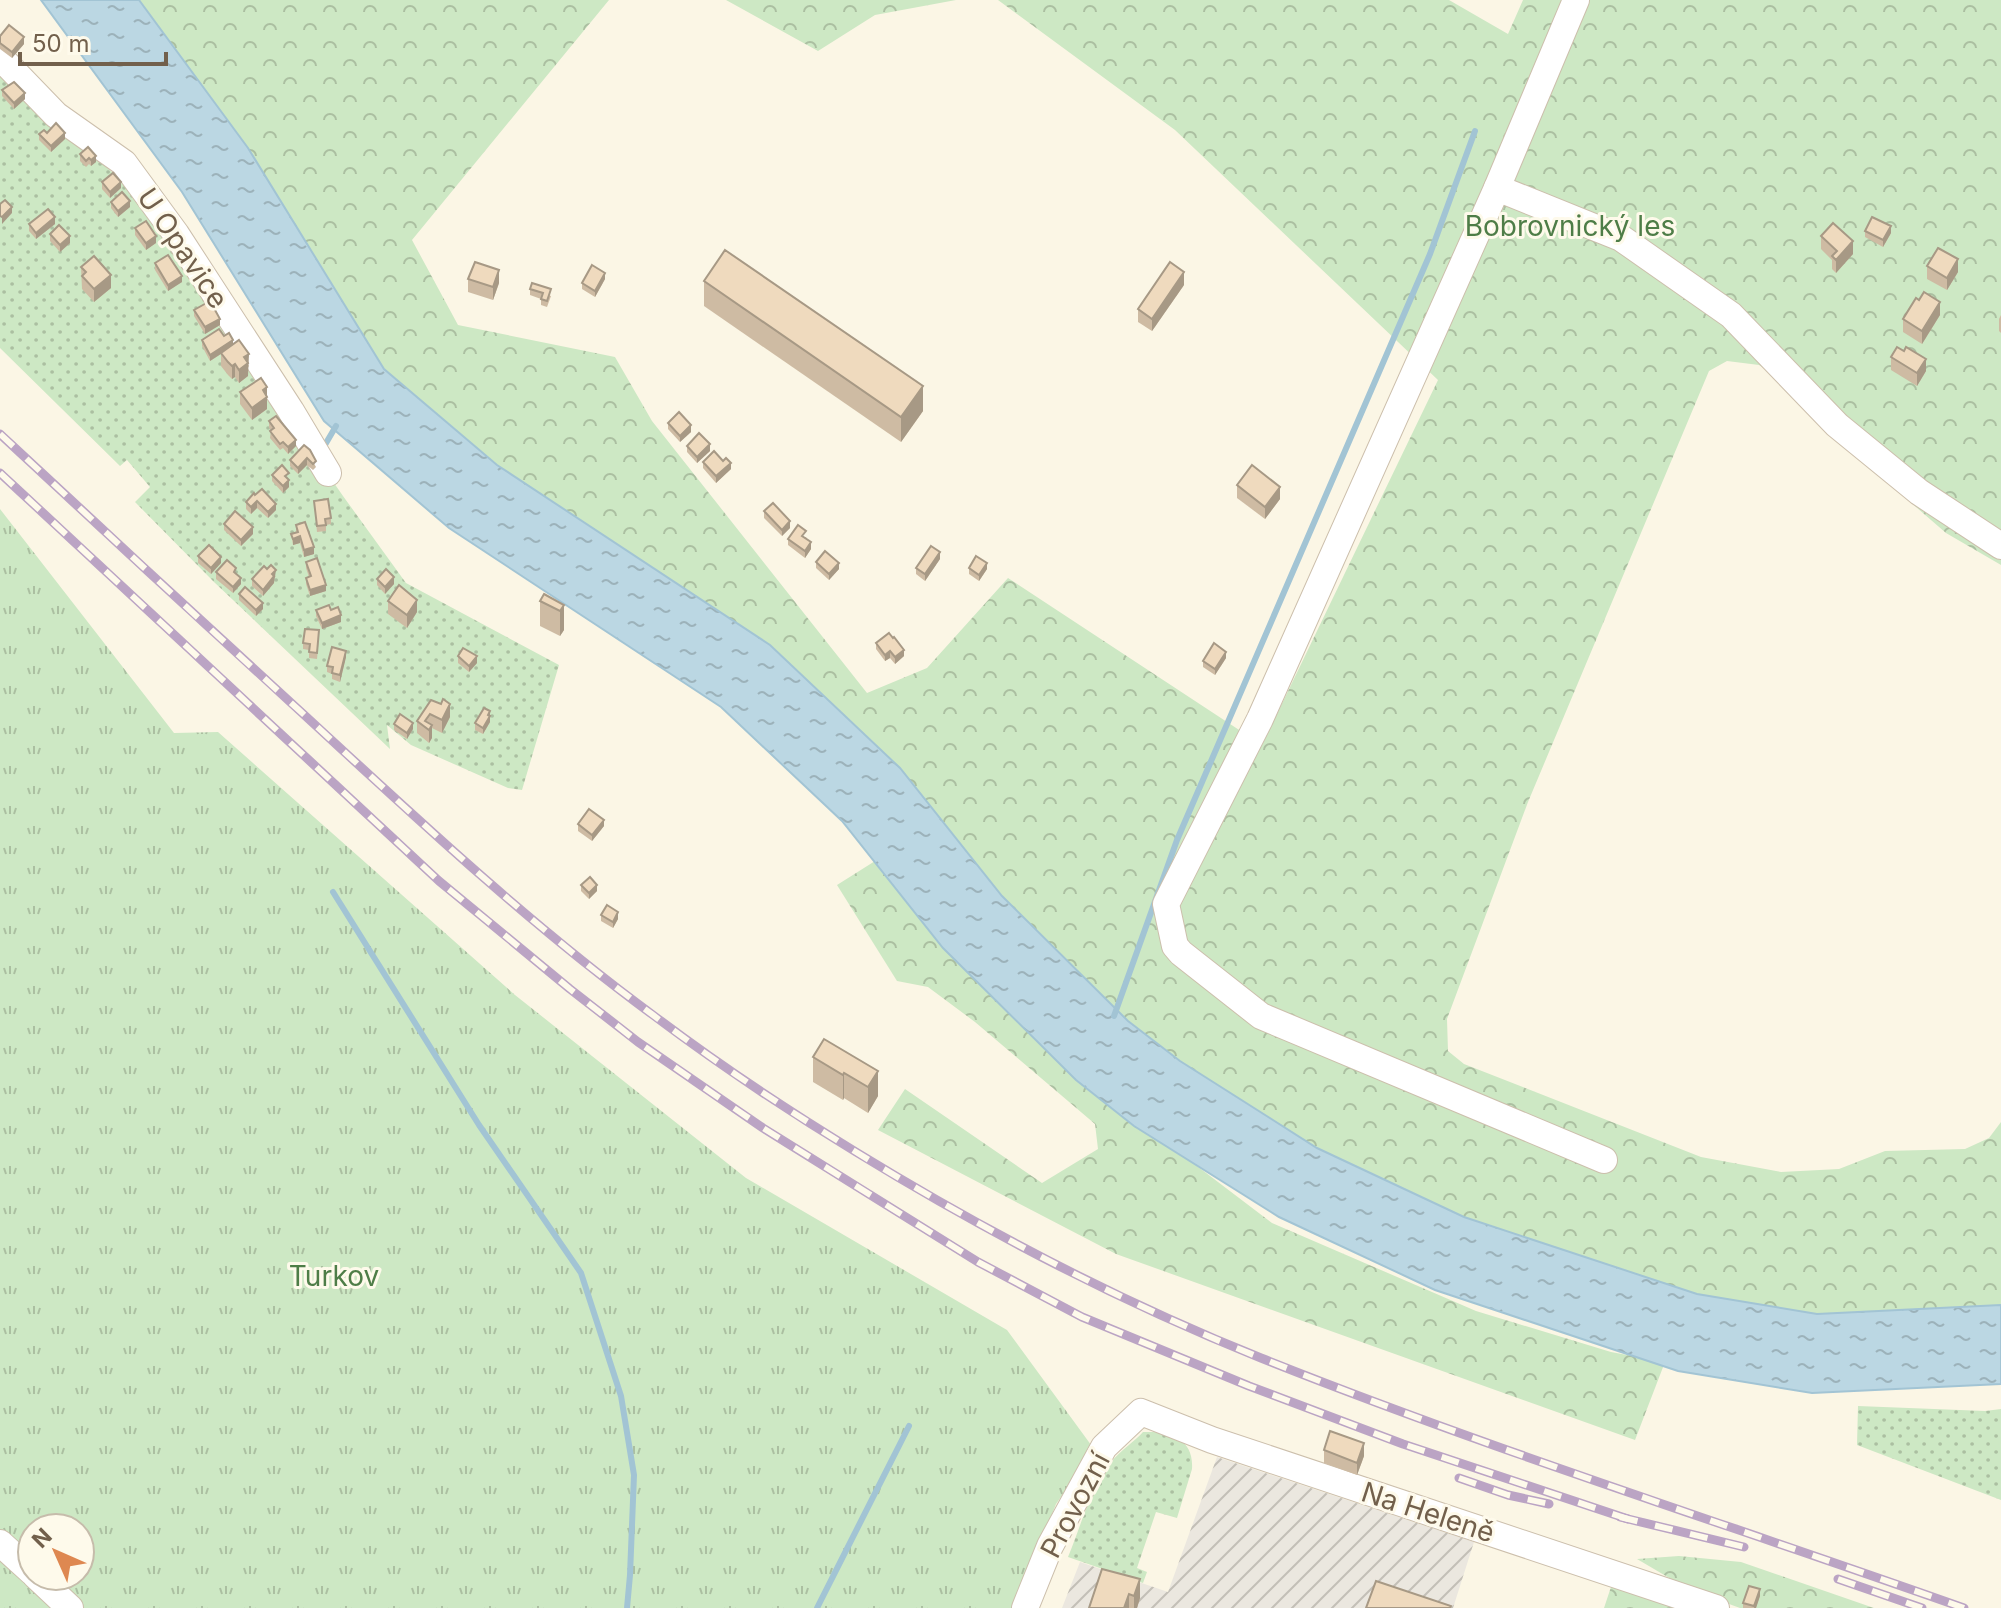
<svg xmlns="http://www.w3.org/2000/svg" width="2001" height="1608" viewBox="0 0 2001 1608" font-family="Inter,sans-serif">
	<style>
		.industrial { fill: url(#industrial-furrows) }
		.grass { fill: url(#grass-dots) }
		.forest { fill: url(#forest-crowns) }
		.park { fill: url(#park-tufts); fill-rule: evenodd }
		.water { fill: url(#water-ripples); stroke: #a2c4d4; stroke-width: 2 }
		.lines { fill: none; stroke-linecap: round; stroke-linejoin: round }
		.stream { stroke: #a2c4d4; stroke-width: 6 }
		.minor-casing { stroke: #ccbfac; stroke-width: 28 }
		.minor { stroke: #fff; stroke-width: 26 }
		.rail-casing { stroke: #bba4c4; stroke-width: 9 }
		.rail { stroke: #fefaeb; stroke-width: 6; stroke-dasharray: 18; stroke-linecap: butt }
		.wall { fill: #cebba3 }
		.shaded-wall { fill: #a79985 }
		.building { fill: #efdabe; stroke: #a79985; stroke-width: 2 }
		.labels { text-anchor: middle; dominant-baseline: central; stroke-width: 6; stroke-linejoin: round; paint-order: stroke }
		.park-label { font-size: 28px; fill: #4e7d47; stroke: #fefaeb }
		.street-label { font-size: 28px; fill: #72604c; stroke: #fefaeb }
	</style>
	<defs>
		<pattern id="industrial-furrows" width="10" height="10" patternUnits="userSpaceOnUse" patternTransform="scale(2)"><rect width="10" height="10" fill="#ebe7df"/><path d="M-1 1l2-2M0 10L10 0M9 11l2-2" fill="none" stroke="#c3bfb7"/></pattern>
		<pattern id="grass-dots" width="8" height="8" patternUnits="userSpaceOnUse" patternTransform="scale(2)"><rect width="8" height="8" fill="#cde8c4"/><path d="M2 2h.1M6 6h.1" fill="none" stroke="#abbfa1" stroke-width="1.8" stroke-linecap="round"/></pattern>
		<pattern id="forest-crowns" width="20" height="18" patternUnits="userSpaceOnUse" patternTransform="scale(2)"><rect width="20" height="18" fill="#cde8c4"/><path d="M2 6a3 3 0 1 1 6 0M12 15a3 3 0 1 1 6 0" fill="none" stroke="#abbfa1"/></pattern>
		<pattern id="park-tufts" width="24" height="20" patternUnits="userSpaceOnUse" patternTransform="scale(2)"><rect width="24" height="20" fill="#cde8c4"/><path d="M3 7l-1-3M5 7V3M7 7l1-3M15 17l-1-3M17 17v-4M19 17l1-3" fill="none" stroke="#abbfa1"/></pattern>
		<pattern id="water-ripples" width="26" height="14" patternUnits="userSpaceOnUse" patternTransform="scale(2)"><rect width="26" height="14" fill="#bbd7e3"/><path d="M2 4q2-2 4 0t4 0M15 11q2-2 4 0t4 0" fill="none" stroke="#9cb2ba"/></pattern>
	</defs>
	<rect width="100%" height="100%" fill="#fbf6e5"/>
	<path class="industrial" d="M1217,1457L1474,1542L1453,1608H1062L1080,1562L1168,1592Z"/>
	<g class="grass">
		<path d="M0,68L129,188L343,496L406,583L559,665L522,790L508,788L411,745L387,725L390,749L214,582L135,502L150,487L127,460L120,466L0,348Z"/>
		<path d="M1858,1406L1985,1411L2001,1409V1500L1857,1445Z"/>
		<path d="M1143,1432C1170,1431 1194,1438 1192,1469L1177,1518L1156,1512L1137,1568L1147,1572L1143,1583L1068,1557C1081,1526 1090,1489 1111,1462C1120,1451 1135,1441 1143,1432Z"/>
	</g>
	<g class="forest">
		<path d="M139,0H609L412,240L458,325L615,357L652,421L867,693L927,668L1008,578L1262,745L1438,380L1175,130L998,0H1449L1508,34L1523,0H2001V565L1946,533L1805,411L1773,374L1759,365L1727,361L1709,371L1528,802L1447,1019L1448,1051L1464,1064L1701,1157L1781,1172L1839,1169L1885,1151L1965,1149L1989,1138L2001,1122V1305L1817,1314L1697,1294L1464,1217L1317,1148L1180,1061L1128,1021L1002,896L900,768L770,645L496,465L384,369L248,148Z"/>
		<path d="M726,0H956L875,15L818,51Z"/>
		<path d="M883,856L1081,1078L1272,1223L1476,1311L1611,1352L1665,1362L1635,1440L1116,1254L878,1130L905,1089L1042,1183L1098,1149L1095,1124L975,1022L928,987L897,981L837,885Z"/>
		<path d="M1679,1556L1741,1562L1874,1608H1740L1688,1589L1637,1559Z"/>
		<path d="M1612,1584L1680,1608H1604Z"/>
	</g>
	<path class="park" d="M0,509L174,733L218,732L515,995L746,1178L1007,1330L1094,1449L1056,1504L1015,1608H0ZM32,1528H80V1576H32Z"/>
	<path class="water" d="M41,0H139L248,148L384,369L497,465L770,645L900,768L1002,896L1128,1021L1180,1061L1317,1148L1464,1217L1697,1294L1817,1314L2001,1305V1384L1812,1393L1678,1371L1435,1290L1279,1217L1134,1126L1076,1080L943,948L842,821L721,707L449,528L324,421L182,192Z"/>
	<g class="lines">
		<g class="stream">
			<path d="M322,450L336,426"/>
			<path d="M333,892L479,1125L581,1273L621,1396L634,1475L630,1575L627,1608"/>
			<path d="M1114,1016L1177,840L1430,254L1475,131"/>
			<path d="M817,1608L909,1426"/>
		</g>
		<defs>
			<g id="minor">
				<path d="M1576,0L1497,188L1260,719L1166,904L1175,946L1181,953L1261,1016L1604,1160"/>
				<path d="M0,57L56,115L124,163L176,234L291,411L328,473"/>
				<path d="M1497,188L1621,238L1731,315L1837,425L1919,492L2001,546"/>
				<path d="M0,1543L32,1572"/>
				<path d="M36,1576L70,1608"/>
				<path d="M1025,1608L1050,1546L1104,1447L1141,1412L1212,1440L1716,1608"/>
			</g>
		</defs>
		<use href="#minor" class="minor-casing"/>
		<use href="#minor" class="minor"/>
		<defs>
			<g id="rail">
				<path d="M0,434C100,527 199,619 300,711C414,816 528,923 653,1015C718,1064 787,1110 856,1152C985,1231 1121,1302 1261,1358C1492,1450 1730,1525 1964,1608"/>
				<path d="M0,473L439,881L570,989L638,1042L763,1128L978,1262L1082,1317L1249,1386L1403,1444L1628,1519"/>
				<path d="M1459,1478L1508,1495L1549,1504"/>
				<path d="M1620,1517L1744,1547"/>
				<path d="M1838,1579L1922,1608"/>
			</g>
		</defs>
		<use href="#rail" class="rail-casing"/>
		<use href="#rail" class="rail"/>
	</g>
	<g class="wall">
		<path d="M0,36L24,44L12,58L0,49Z"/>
		<path d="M2,90L25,99L14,109L2,96Z"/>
		<path d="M47,133L65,139L51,152L39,140V134Z"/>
		<path d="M80,154L96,156V162L91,166L89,164L86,167L80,161Z"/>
		<path d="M102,182L121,188L110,198L102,189Z"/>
		<path d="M111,202L130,207L118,217L111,208Z"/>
		<path d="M29,224H55L36,239L29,231Z"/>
		<path d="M135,228L156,243L146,250L135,235Z"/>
		<path d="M1865,231L1891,233L1883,247L1865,237Z"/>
		<path d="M50,234L70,243L60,252L50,241Z"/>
		<path d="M1821,236L1853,254L1836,273L1832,269V260L1821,249Z"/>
		<path d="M155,263L182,282L168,291L155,270Z"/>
		<path d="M1927,266L1958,272L1947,290L1927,279Z"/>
		<path d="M81,267L111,288L94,302L82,289Z"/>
		<path d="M468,279L499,283L493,300L468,292Z"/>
		<path d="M605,279L595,297L582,289V283Z"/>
		<path d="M704,281L923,411L901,442L704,306Z"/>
		<path d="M1184,285L1152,331L1138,322V309Z"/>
		<path d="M530,289L551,296L547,307L541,305V299L530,295Z"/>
		<path d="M194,310L220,325L205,334L194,316Z"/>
		<path d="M1940,315L1922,344L1903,332V319Z"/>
		<path d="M2001,315V333L1999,331V319Z"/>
		<path d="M224,336L233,344L249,366L248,367V376L239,383L235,377L232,379L228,375L221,366V354L210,361L202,346V340Z"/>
		<path d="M1904,351L1926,371L1917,386L1891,370V357Z"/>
		<path d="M267,387V409L252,420L240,404V392Z"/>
		<path d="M269,421L296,446L288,454L283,448L280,450L270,438L271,430L269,428Z"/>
		<path d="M668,423L691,432L680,442L668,429Z"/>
		<path d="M304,445L316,467L313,470L307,465L298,474L290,466V460Z"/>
		<path d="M687,446L710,451L697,463L687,452Z"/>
		<path d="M703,462L731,469L716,483L703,468Z"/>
		<path d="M272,475L289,479V487L283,493L272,481Z"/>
		<path d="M1237,485L1280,499L1265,519L1237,498Z"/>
		<path d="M254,493L276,510L268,518L257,508L251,514L246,509V502Z"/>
		<path d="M314,501L331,518V524L326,525V531L317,532Z"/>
		<path d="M764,511L790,528L782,536L764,518Z"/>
		<path d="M224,524L253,534L241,546L224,530Z"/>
		<path d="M296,525L314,554L304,557L300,543L293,545L291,534L296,532Z"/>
		<path d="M806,537L811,549L805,558L788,545V539Z"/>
		<path d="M198,556L221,563L211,574L198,563Z"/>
		<path d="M940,559L925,581L916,574V568Z"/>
		<path d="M306,562L326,591L310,596L306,584V578L309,577L306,568Z"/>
		<path d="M816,562L839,569L829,580L816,568Z"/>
		<path d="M969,568L987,569L979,581L969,574Z"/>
		<path d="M216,572L236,574L241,584L233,593L216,579Z"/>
		<path d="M276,576L274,578V583L263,596L252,586V579Z"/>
		<path d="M377,579L394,584L385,594L377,585Z"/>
		<path d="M239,594L263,609L256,616L239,600Z"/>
		<path d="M388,601L417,612L407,628L388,614Z"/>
		<path d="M540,601L564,605V630L560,636L540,626Z"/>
		<path d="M316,610H331L341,622L322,629L316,616Z"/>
		<path d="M319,636L317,659L309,658V650L303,649V643Z"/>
		<path d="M876,643L904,656L895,664L890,658L885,661L876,649Z"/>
		<path d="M458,656L477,663L469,672L458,663Z"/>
		<path d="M346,657L340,682L332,679V674L327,672V666Z"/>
		<path d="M1226,658L1215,675L1203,667V661Z"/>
		<path d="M441,704L450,717L442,733L432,728V738L429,743L417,733V721Z"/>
		<path d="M490,711V722L483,734L475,730V723Z"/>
		<path d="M394,724L413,729L407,739L394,730Z"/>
		<path d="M578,824L604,826L592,841L578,831Z"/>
		<path d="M581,885L597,891L589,899L581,891Z"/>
		<path d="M601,915L618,919L613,928L601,921Z"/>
		<path d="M824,1039L878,1096L868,1113L844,1098L843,1100L813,1082V1057Z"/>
		<path d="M1324,1450L1364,1456L1357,1475L1324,1463Z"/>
		<path d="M1102,1569L1140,1598L1137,1608H1089Z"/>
		<path d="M1760,1596L1756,1608H1743V1603Z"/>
	</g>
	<g class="shaded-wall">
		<path d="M24,37V44L12,58V52Z"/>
		<path d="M25,93V99L14,109V103Z"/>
		<path d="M65,133V139L51,152V146Z"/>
		<path d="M96,156V162L91,166V160Z"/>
		<path d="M121,182V188L110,198V192Z"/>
		<path d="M130,201V207L118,217V211Z"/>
		<path d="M12,207V213L2,224V217Z"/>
		<path d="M55,217V224L36,239V233Z"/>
		<path d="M1891,226V233L1883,247V240Z"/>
		<path d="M70,236V243L60,252V245Z"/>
		<path d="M156,236V243L146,250V243Z"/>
		<path d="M1853,241V254L1836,273V260Z"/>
		<path d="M1958,259V272L1947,290V278Z"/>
		<path d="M499,270V283L493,300V287Z"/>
		<path d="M1184,272V285L1152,331V319Z"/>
		<path d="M605,273V279L595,297V291Z"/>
		<path d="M111,275V288L94,302V289Z"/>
		<path d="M182,276V282L168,291V285Z"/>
		<path d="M1940,302V315L1922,344V331Z"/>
		<path d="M220,319V325L205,334V327Z"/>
		<path d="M233,340V346L210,361V355Z"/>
		<path d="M249,354L248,376L239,383V370L244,357Z"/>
		<path d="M1926,359V371L1917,386V373Z"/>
		<path d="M235,364V377L232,379V366Z"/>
		<path d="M923,386V411L901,442V417Z"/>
		<path d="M267,387V409L252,420V408L263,390Z"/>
		<path d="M691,425V432L680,442V436Z"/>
		<path d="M296,440V446L288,454V447Z"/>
		<path d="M710,444V451L697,463V457Z"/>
		<path d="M307,458V465L298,474V468Z"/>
		<path d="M731,463V469L716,483V476Z"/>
		<path d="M289,480V487L283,493V486Z"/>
		<path d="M1280,487V499L1265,519V507Z"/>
		<path d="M257,501V508L251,514V507Z"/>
		<path d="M276,504V510L268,518V512Z"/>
		<path d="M790,521V528L782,536V530Z"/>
		<path d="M253,527V534L241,546V540Z"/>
		<path d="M300,536V543L293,545V539Z"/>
		<path d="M811,542V549L805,558V551Z"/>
		<path d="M314,547V554L304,557V550Z"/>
		<path d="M940,552V559L925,581V574Z"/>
		<path d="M221,557V563L211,574V568Z"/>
		<path d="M839,563V569L829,580V574Z"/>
		<path d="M987,563V569L979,581V575Z"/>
		<path d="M276,570L274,583L263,596V590L272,574Z"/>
		<path d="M394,577V584L385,594V587Z"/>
		<path d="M241,578V584L233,593V587Z"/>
		<path d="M326,585V591L310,596V590Z"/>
		<path d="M417,600V612L407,628V615Z"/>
		<path d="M263,603V609L256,616V610Z"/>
		<path d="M564,605V630L560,636V611Z"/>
		<path d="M341,615V622L322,629V623Z"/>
		<path d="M904,650V656L895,664V657Z"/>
		<path d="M346,651V657L340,682V675Z"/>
		<path d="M890,651V658L885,661V655Z"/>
		<path d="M1226,652V658L1215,675V669Z"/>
		<path d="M477,656V663L469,672V666Z"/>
		<path d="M450,704V717L442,733V720Z"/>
		<path d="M490,711V722L483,734V728Z"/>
		<path d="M413,723V729L407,739V733Z"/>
		<path d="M432,725V738L429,743V730Z"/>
		<path d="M604,820V826L592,841V835Z"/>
		<path d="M597,885V891L589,899V893Z"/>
		<path d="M618,912V919L613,928V922Z"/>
		<path d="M878,1071V1096L868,1113V1087Z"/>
		<path d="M844,1073V1098L843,1100V1075Z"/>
		<path d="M1364,1443V1456L1357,1475V1463Z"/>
		<path d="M1140,1579V1598L1137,1608H1134V1596Z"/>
		<path d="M1760,1589V1596L1756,1608H1754Z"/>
		<path d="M1129,1594V1608H1124Z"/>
	</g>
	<g class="building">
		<path d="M9,25L24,37L12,52L0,43V36Z"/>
		<path d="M14,82L25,93L14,103L2,90Z"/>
		<path d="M56,123L65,133L51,146L39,134L44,130L47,133Z"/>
		<path d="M88,147L96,156L91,160L89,158L86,161L80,154Z"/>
		<path d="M113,173L121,182L110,192L102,182Z"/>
		<path d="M122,192L130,201L118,211L111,202Z"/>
		<path d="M5,200L12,207L2,217L0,216V204Z"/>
		<path d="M48,209L55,217L36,233L29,224Z"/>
		<path d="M1872,217L1891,226L1883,240L1865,231Z"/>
		<path d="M146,221L156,236L146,243L135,228Z"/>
		<path d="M1833,223L1853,241L1836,260L1832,256L1837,251L1821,236Z"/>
		<path d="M59,225L70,236L60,245L50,234Z"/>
		<path d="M1938,248L1958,259L1947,278L1927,266Z"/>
		<path d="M725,250L923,386L901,417L704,281Z"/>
		<path d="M168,255L182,276L168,285L155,263Z"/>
		<path d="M94,256L111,275L94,289L82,276L86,272L81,267Z"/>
		<path d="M475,262L499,270L493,287L468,279Z"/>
		<path d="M1170,262L1184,272L1152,319L1138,309Z"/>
		<path d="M592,265L605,273L595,291L582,283Z"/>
		<path d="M532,283L551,289L547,301L541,299L543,293L530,289Z"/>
		<path d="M1924,292L1940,302L1922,331L1903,319L1916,298L1919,300Z"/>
		<path d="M210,301L220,319L205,327L194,310Z"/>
		<path d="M219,329L224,336L229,333L233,340L210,355L202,340Z"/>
		<path d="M239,340L249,354L244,357L248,363L239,370L235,364L232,366L228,362L221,353Z"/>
		<path d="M1897,347L1904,351L1906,347L1926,359L1917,373L1891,357Z"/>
		<path d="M261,378L267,387L263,390L267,397L252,408L240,392Z"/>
		<path d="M679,412L691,425L680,436L668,423Z"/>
		<path d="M276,416L296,440L288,447L283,442L280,444L270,431L274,428L269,421Z"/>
		<path d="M699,433L710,444L697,457L687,446Z"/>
		<path d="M304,445L310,450L316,461L313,464L307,458L298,468L290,460Z"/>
		<path d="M714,451L723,461L726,458L731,463L716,476L703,462Z"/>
		<path d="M282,465L289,473L285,476L289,480L283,486L272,475Z"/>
		<path d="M1252,465L1280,487L1265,507L1237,485Z"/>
		<path d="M262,489L276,504L268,512L257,501L251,507L246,502L254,493L255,495Z"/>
		<path d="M328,499L331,518L325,519L326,525L317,526L314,501Z"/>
		<path d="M773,503L790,521L782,530L764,511Z"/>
		<path d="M235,511L253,527L241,540L224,524Z"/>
		<path d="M305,522L314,547L304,550L300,536L293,539L291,534L298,532L296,525Z"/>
		<path d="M798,525L806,531L802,536L811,542L805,551L788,539Z"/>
		<path d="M209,545L221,557L211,568L198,556Z"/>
		<path d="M931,546L940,552L925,574L916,568Z"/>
		<path d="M825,551L839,563L829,574L816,562Z"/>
		<path d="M976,556L987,563L979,575L969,568Z"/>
		<path d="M317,558L326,585L310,590L306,578L311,576L306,562Z"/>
		<path d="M227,560L236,568L234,572L241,578L233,587L216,572Z"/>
		<path d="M271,565L276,570L272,574L274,576L263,590L252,579L264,566L267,569Z"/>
		<path d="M386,569L394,577L385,587L377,579Z"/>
		<path d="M399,585L417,600L407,615L388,601Z"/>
		<path d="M245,587L263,603L256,610L239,594Z"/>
		<path d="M544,594L564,605L560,611L540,601Z"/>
		<path d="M329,605L331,610L338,607L341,615L322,623L316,610Z"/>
		<path d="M305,629L319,630L317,653L309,652L310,644L303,643Z"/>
		<path d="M889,633L893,638L894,637L904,650L895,657L890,651L885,655L876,643Z"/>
		<path d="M1214,643L1226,652L1215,669L1203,661Z"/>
		<path d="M332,647L346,651L340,675L332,673L333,667L327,666Z"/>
		<path d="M463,648L477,656L469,666L458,656Z"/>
		<path d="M443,699L450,704L442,720L430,714L425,721L432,725L429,730L417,721L431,700L441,704Z"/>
		<path d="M484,708L490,711L488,715L490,716L483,728L475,723Z"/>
		<path d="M400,714L413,723L407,733L394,724Z"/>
		<path d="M589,809L604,820L592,835L578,824Z"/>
		<path d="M590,877L597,885L589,893L581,885Z"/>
		<path d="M607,905L618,912L613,922L601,915Z"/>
		<path d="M824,1039L878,1071L868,1087L844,1073L843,1075L813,1057Z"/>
		<path d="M1330,1431L1364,1443L1357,1463L1324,1450Z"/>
		<path d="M1102,1569L1140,1579L1134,1596L1129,1594L1124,1608H1089Z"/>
		<path d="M1376,1581L1451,1606L1450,1608H1366Z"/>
		<path d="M1749,1586L1760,1589L1754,1606L1743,1603Z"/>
	</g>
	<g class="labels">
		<g class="park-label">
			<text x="1570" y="226">Bobrovnický les</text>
			<text x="334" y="1276">Turkov</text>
		</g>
		<g class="street-label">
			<text transform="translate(183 248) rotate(56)">U Opavice</text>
			<text transform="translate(1075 1505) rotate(-62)">Provozní</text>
			<text transform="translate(1428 1512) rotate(18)">Na Heleně</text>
		</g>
	</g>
	<g transform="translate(56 1552) rotate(315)"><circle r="38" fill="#fefaeb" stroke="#c6bcab" stroke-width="2"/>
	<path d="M0-6L14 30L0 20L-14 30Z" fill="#de8851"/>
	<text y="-12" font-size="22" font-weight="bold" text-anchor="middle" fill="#72604c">N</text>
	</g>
	<path d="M20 52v12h146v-12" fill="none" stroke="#72604c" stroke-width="4"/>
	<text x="32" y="52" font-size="24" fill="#72604c" stroke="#fefaeb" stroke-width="6" paint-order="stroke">50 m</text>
</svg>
